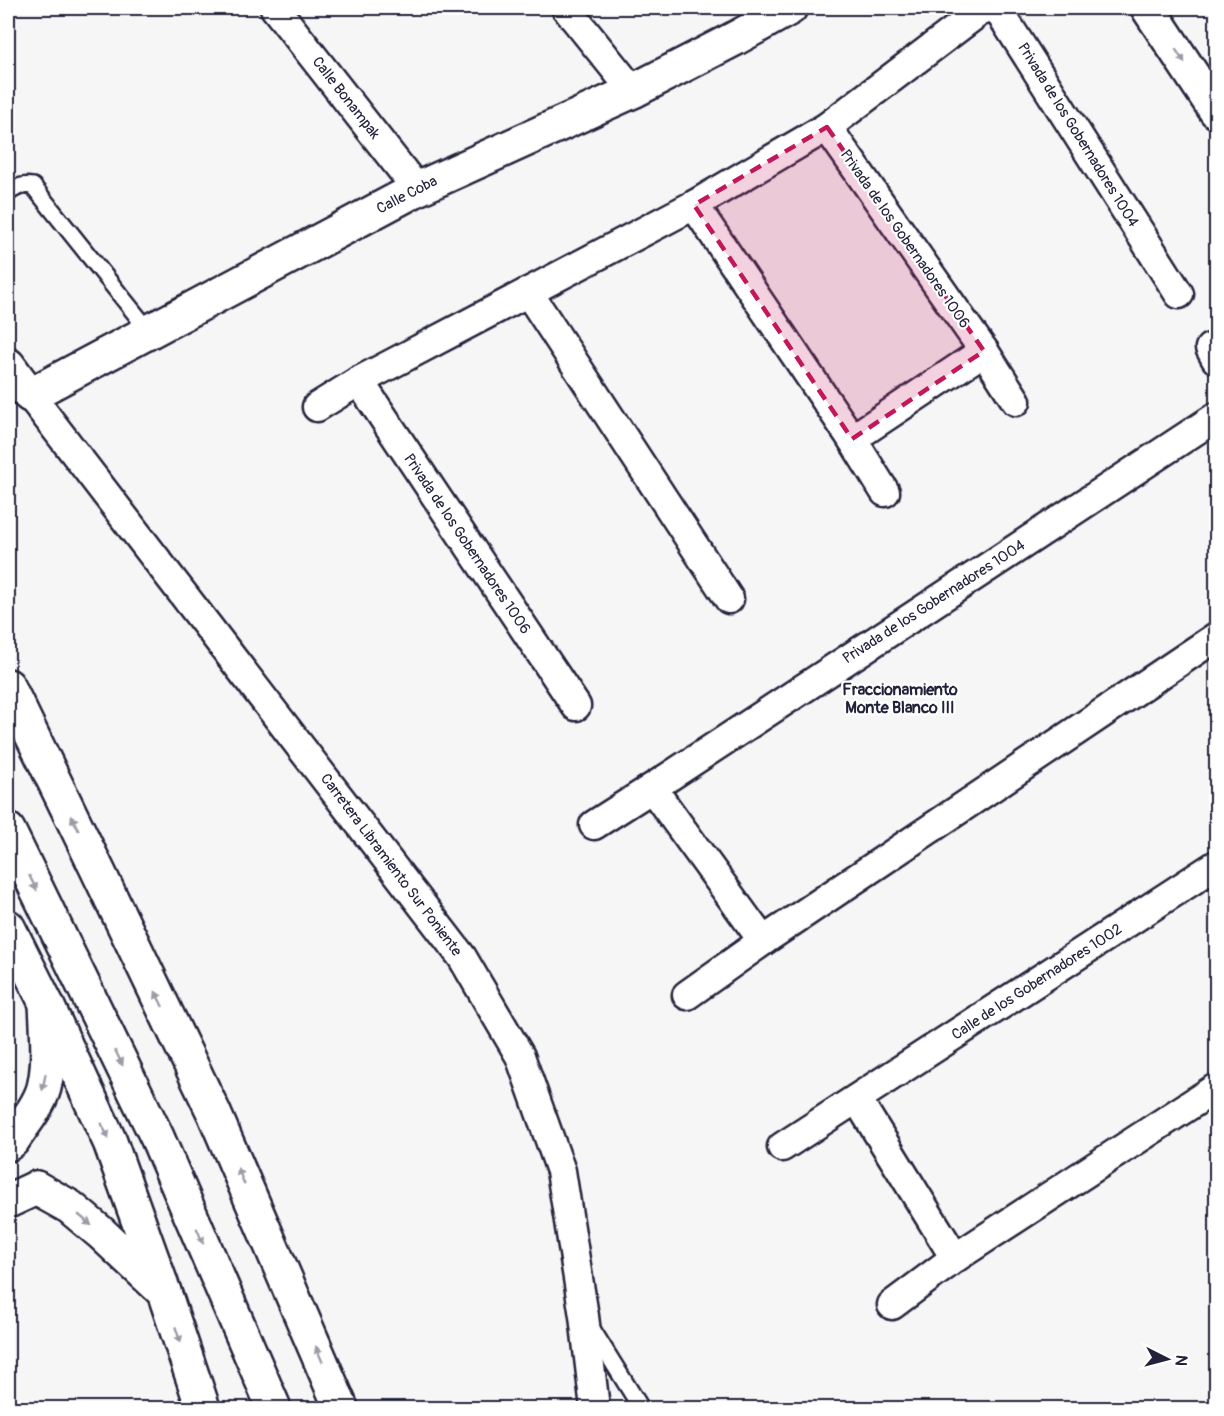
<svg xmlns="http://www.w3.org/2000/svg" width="1224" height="1416" viewBox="0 0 1224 1416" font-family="Pangolin,sans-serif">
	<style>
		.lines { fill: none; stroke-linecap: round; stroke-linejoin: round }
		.lane-casing { stroke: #22223b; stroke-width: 20 }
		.street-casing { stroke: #22223b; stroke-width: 33 }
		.secondary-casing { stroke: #22223b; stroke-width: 38 }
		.highway-casing { stroke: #22223b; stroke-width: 38 }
		.lane { stroke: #fff; stroke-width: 15 }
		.street { stroke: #fff; stroke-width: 28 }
		.secondary { stroke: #fff; stroke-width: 33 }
		.highway { stroke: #fff; stroke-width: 33 }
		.oneway { fill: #9c9ca7 }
		.marked { fill: #c2185b; fill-opacity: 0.2; stroke: #c2185b; stroke-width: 4.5; stroke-dasharray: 12 8; stroke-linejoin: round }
		.labels { text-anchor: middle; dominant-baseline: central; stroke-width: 4.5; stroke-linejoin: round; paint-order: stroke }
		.street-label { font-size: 15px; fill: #22223b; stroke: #fff }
		.neighbourhood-label { font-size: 16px; font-weight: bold; fill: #22223b; stroke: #fff }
	</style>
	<rect width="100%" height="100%" fill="#f6f6f7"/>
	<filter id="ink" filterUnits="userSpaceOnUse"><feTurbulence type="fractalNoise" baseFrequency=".0167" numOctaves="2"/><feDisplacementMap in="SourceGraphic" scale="12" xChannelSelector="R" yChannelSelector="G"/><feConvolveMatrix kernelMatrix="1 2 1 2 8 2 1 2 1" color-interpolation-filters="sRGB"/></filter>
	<g filter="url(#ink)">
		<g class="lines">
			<defs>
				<g id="lane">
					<path d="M8,193C17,187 22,184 33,186L149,331"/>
					<path d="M592,1329L641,1408"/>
				</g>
				<g id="street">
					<path d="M275,8L417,189"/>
					<path d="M566,8L633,91"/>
					<path d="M997,8L1179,294"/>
					<path d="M827,127L984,351L1016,401"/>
					<path d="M694,205L852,439L885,492"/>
					<path d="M528,292L729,599"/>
					<path d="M1210,348L1216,359"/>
					<path d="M359,381L576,706"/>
					<path d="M30,395L462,957L520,1056L561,1171L584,1316L595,1408"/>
					<path d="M317,407L359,381L694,205L827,127L984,8"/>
					<path d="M852,439L984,351"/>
					<path d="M652,788L763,941"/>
					<path d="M594,825L652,788L1216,417"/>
					<path d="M687,995L763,941L1216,637"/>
					<path d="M857,1099L955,1258"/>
					<path d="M782,1147L1216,865"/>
					<path d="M892,1305L955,1258L1216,1088"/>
				</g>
				<g id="secondary">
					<path d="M1148,8L1216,111"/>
					<path d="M30,395L417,189L633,91L736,38L790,8"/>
					<path d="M8,1144L13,1140C23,1124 42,1103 45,1083C50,1059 47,1028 46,1003"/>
					<path d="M36,1188L70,1207L101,1233L164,1292"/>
					<path d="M8,1201L36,1188"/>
				</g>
				<g id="highway">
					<path d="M8,365L30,395"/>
					<path d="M8,686L97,869L214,1113L341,1408"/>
					<path d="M8,830L157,1137L274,1408"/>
					<path d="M8,927L46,1003L110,1142L164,1292L203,1408"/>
				</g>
			</defs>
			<use href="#lane" class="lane-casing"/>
			<use href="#street" class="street-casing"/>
			<use href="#secondary" class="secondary-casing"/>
			<use href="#highway" class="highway-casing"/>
			<use href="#lane" class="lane"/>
			<use href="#street" class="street"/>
			<use href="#secondary" class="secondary"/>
			<use href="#highway" class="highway"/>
		</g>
		<defs><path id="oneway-solid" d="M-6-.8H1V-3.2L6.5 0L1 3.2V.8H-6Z" transform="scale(1.5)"/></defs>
		<g class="oneway">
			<use href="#oneway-solid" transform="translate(1180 56) rotate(57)"/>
			<use href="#oneway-solid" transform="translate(75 823) rotate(-116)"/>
			<use href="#oneway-solid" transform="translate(33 883) rotate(64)"/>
			<use href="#oneway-solid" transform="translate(159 999) rotate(-116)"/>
			<use href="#oneway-solid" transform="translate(119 1058) rotate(64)"/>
			<use href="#oneway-solid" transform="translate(44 1082) rotate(101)"/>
			<use href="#oneway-solid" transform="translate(105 1131) rotate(65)"/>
			<use href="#oneway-solid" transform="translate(241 1176) rotate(-113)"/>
			<use href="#oneway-solid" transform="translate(85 1220) rotate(40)"/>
			<use href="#oneway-solid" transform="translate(200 1236) rotate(67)"/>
			<use href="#oneway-solid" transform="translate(178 1335) rotate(72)"/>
			<use href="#oneway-solid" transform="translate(319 1354) rotate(-113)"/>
		</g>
	</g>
	<path class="marked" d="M827,127L984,351L852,439L694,205Z"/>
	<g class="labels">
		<g class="street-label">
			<text transform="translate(346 98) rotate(52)">Calle Bonampak</text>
			<text transform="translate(1078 135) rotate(58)">Privada de los Gobernadores 1004</text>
			<text transform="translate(407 195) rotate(-27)">Calle Coba</text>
			<text transform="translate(905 239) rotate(55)">Privada de los Gobernadores 1006</text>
			<text transform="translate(467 544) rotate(56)">Privada de los Gobernadores 1006</text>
			<text transform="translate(934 602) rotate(-33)">Privada de los Gobernadores 1004</text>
			<text transform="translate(391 865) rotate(53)">Carretera Libramiento Sur Poniente</text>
			<text transform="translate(1037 982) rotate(-33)">Calle de los Gobernadores 1002</text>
		</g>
		<g class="neighbourhood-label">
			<text x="900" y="690">Fraccionamiento<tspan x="900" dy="18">Monte Blanco III</tspan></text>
		</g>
	</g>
	<rect width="1224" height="1416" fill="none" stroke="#fff" stroke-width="30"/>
	<rect x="15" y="15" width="1194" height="1386" fill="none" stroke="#22223b" stroke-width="2" filter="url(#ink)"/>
	<g transform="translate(1167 1359) rotate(96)" stroke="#ffffff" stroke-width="4.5" paint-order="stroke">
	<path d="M0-4.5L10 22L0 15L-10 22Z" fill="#22223b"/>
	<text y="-9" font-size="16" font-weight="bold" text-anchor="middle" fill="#22223b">N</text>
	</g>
</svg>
